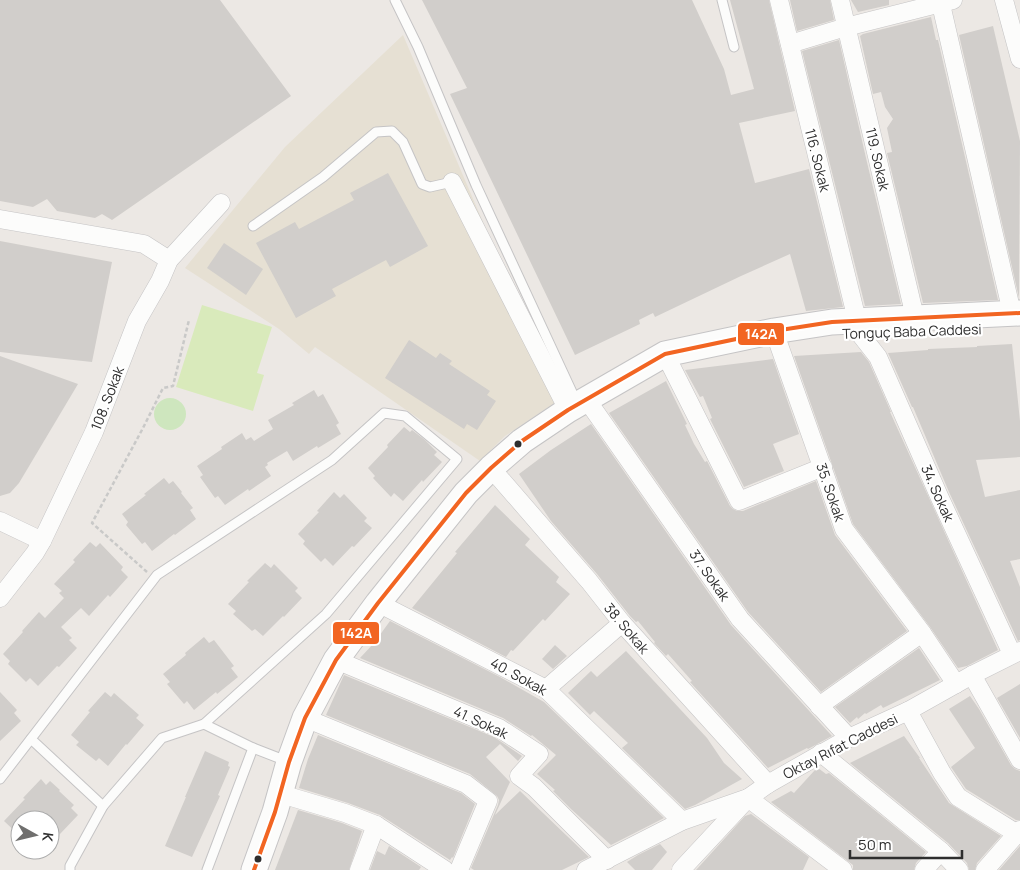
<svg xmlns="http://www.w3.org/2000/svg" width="1020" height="870" viewBox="0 0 1020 870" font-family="Manrope,sans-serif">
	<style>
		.education { fill: #e6e0d3 }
		.green { fill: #cee6be }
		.pitch { fill: #d9eabb }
		.building { fill: #d1cecb }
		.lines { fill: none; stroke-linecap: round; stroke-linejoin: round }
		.lane-casing { stroke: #c5c4c5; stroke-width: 11 }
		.street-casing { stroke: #c5c4c5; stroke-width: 19 }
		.secondary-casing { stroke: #c5c4c5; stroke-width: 27 }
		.path { stroke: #c9c9c8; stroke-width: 2.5; stroke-dasharray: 4 2.5; stroke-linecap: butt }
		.lane { stroke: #fcfcfb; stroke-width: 9 }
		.street { stroke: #fcfcfb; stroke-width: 18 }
		.secondary { stroke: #fcfcfb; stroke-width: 25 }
		.bus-1-casing { stroke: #fff; stroke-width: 8 }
		.bus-1 { stroke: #f26522; stroke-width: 4 }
		.bus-dot { fill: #2e2e2e; stroke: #fff; stroke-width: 2 }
		.labels { text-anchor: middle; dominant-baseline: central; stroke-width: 4.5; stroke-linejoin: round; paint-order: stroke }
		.street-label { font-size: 14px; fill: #2e2e2e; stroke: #fff }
		.line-badge { stroke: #fff; stroke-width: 2 }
		.badge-label { font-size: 14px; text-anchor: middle; font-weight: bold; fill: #fff }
	</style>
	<rect width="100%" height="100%" fill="#ece8e4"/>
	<path class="education" d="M403,35L559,400L505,436L480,461L315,347L309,354L279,329L185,268L285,147Z"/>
	<circle class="green" cx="170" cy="414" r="16"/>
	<path class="pitch" d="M202,305L272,327L257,373L264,375L253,411L176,387Z"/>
	<g class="building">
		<path d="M0,0H220L291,96L112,220L102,214L95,218L57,211L47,199L33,207L0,201Z"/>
		<path d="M422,0H692L724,69L731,95L754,89L730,0H769L795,111L739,123L755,183L809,169L843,307L806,311L790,254L741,276L655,317L653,313L639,320L640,324L575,355L450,94L467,88Z"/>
		<path d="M790,0H830L834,20L797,31Z"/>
		<path d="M851,0H889V5L858,12Z"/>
		<path d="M931,17L936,40H938L998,300L923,303L887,153L892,152L887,128L893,119L885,107L881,92L873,94L860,36L863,34Z"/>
		<path d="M993,26L1020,141L1019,298L959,35Z"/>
		<path d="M839,40L866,158L901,304L865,306L802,51Z"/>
		<path d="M388,173L428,246L390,267L386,260L332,289L336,296L296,318L256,243L295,222L299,229L354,200L350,193Z"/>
		<path d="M0,241L112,262L92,362L0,352Z"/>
		<path d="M224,243L263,269L246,295L207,268Z"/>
		<path d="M409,340L436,358L440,353L452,361L449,364L490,391L487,395L496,401L477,430L467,424L464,429L385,378Z"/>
		<path d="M1012,344L1020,421V457L976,460L985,497L1020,490V559L1010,561L1020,587V640L1018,641L949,492L913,407H912L888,353L928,350V349L977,347V346Z"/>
		<path d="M861,352L869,362L891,412H890L998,650L967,666L958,668L930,627L853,524L794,356Z"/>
		<path d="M0,356L78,384L19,483L10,493L0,496Z"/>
		<path d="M773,359L799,434L773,444L784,471L744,487L710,419L712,418L703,396L700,397L685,370Z"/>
		<path d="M666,381L687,424L685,425L694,444L705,462L707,461L730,506L733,509L737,511H743L816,481L835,535L907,631L821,692L748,612L609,413Z"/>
		<path d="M314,390L318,397L323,394L339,423L336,425L341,434L318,448L317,446L293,461L287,451L267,463L268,465L265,467L271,476L249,491L248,489L225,505L218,496L215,498L200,477L203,475L197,466L222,449L221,447L242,433L246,440L251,437L254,441L273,429L268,420L294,405L292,403Z"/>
		<path d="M591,424L731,625L832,736L808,749L807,748L768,768L690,682L692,681L668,654L666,656L654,643L655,642L638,621L636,622L630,616L597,574L551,521L519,474L551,450Z"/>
		<path d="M404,427L410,432L412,430L425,440L437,452L434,455L442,462L423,482L422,480L403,501L394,493L391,497L373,478L375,476L368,468L388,447L387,445Z"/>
		<path d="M164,478L169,484L173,481L182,492L181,493L193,508L190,510L196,519L175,535L174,534L152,551L145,542L142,544L126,525L128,522L122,514L146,495L144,494Z"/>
		<path d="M334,492L340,498L344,494L367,518L364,521L372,528L354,547L352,546L333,566L325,558L321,562L303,544L305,541L298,534L319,512L317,511Z"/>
		<path d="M495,505L530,539L525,545L559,577L556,582L570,594L545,621L543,619L513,651L511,650L506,657L412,608L457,553L455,552Z"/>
		<path d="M90,542L96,547L100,543L123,567L121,570L128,577L110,597L108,595L89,616L81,608L61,627L72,638L69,640L77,648L59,667L57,666L38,686L30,678L26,682L8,664L10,661L3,654L23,632L22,631L39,612L45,618L64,598L59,593L62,591L54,584L75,562L73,560Z"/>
		<path d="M265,563L271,568L274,564L298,588L295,591L302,598L284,617L283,616L263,636L255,629L252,631L233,614L236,611L228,604L249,582L247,581Z"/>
		<path d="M390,621L500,677L544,702L664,818L611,845L571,809L553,791L555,790L537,774L556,755L532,735L531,736L503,718L360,658L374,643Z"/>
		<path d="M204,637L209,643L214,640L234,666L231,668L238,677L217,694L216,692L194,710L187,701L184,704L167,684L170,682L163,674L186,655L185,653Z"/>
		<path d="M555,645L567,656L553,669L542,659Z"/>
		<path d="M919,648L940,680L883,708L881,705L866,714L865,713L858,719L857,717L850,723L835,707Z"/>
		<path d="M626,651L707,738L724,763L742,779L695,805L685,809L622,748L628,743L594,711L590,715L568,693L591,671L597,677Z"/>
		<path d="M344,675L494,737L522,756L518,761L500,744L486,757L510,782L495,815L520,791L589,857L562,870H474L471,868L498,805L499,800L497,796L470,774L326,715Z"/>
		<path d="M1020,684V738L997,698Z"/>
		<path d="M0,692L17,710L14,713L21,721L0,741Z"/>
		<path d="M105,692L111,697L114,693L139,715L136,718L144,725L127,745L126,744L108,766L99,758L96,761L76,745L79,742L71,735L90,712L88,711Z"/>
		<path d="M970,696L979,709L1011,765L1015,769L1020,771V820H1016L966,789L951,767L975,748L949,709Z"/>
		<path d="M318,735L461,793L475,804L453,858L452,857L450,860L380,815L348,803L299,788L308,759Z"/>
		<path d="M904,736L920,758H919L949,803L1001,836L977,863L975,870H969L967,863L948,843L850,763Z"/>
		<path d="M205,751L229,762L228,766L230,767L218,795L220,796L192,857L165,846L186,797H185Z"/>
		<path d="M818,768L826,774L829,773L926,852L916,863L914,870H853V865L849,862L771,802L791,791L794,793L815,770Z"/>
		<path d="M41,779L46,785L50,781L60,790L59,791L74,805L71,808L78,815L60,834L59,833L50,842V820H20V836L4,821L25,799L23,798Z"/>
		<path d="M298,810L342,823L362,831L349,870H275Z"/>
		<path d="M751,814L809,857L803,870H696L745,816Z"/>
		<path d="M660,844L667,852L652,870H635L627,862L638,855Z"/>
		<path d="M389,846L421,867L419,870H370L377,851L385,855Z"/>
		<path d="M1020,846V870H999Z"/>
	</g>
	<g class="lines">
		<defs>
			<g id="lane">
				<path d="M395,0L418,47L476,185L577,403"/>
				<path d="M722,0L734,47"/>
				<path d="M253,226L323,177L376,132L392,131L403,142L422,184L430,187L452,182"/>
				<path d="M204,724L253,748L289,762"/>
				<path d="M31,739L103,806"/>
				<path d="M0,779L157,575L332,460L384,413L405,416L457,459L326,614L204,724L162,738L103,806L70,866V870"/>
				<path d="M207,870L253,748"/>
			</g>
			<g id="street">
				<path d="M779,0L857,320"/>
				<path d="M840,0L915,317"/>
				<path d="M940,0L1012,313"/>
				<path d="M1004,0L1020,59"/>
				<path d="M790,44L846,27L953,0"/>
				<path d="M452,182L568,410"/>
				<path d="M0,219L144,244L169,260"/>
				<path d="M774,331L844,529L922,633L956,684"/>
				<path d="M860,334L878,357L939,496L1012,654"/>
				<path d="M665,354L739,501L823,467"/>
				<path d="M587,400L740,619L849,738"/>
				<path d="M491,468L589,581L622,623L768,784"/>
				<path d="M0,521L42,541"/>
				<path d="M0,598L35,553L42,541L94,432L137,321L160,281L169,260L221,203"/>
				<path d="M378,603L546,689L682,821"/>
				<path d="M336,660L499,728L539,754L519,776L534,787L607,860"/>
				<path d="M972,675L1020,760"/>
				<path d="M546,689L622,623"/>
				<path d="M819,706L922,633"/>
				<path d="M908,711L942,773L958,797L1016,833"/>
				<path d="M305,718L466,784L488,801L459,870"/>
				<path d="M821,753L941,851L959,870"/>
				<path d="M281,794L345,813L376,825L445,870"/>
				<path d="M748,798L843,870"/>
				<path d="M359,870L376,825"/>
				<path d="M586,870L682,821L745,799"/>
				<path d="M681,870L748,798L768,784L849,738L908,711L972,675L1020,651"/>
				<path d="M924,870L941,851"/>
				<path d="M985,870L1020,830"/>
			</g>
			<path id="secondary" d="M254,870L275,812L289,762L305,718L336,660L378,603L466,493L491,468L522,441L568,410L665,354L774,331L832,322L1020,313"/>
		</defs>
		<use href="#lane" class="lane-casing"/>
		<use href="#street" class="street-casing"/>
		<use href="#secondary" class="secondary-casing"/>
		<path class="path" d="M147,572L92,523L143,428L163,388L173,386L189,320"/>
		<use href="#lane" class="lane"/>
		<use href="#street" class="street"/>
		<use href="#secondary" class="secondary"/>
		<defs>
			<path id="bus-1" d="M254,870L275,812L289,762L305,718L336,660L378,603L466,493L491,468L522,441L568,410L665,354L774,331L832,322L1020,313"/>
		</defs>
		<use href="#bus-1" class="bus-1-casing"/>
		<use href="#bus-1" class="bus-1"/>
	</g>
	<g class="bus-dot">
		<circle cx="518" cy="444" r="4.5"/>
		<circle cx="258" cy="859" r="4.5"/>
	</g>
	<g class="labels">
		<g class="street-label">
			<text transform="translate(878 159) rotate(77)">119. Sokak</text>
			<text transform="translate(818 160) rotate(76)">116. Sokak</text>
			<text transform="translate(912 331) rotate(-2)">Tonguç Baba Caddesi</text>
			<text transform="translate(107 398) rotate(-69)">108. Sokak</text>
			<text transform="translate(831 492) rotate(71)">35. Sokak</text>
			<text transform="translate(938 493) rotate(66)">34. Sokak</text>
			<text transform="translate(710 575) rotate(55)">37. Sokak</text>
			<text transform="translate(627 628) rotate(50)">38. Sokak</text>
			<text transform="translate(519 676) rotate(29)">40. Sokak</text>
			<text transform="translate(481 722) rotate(25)">41. Sokak</text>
			<text transform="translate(840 746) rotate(-27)">Oktay Rıfat Caddesi</text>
		</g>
	</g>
	<g class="line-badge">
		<rect x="737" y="322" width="48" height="24" rx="5" fill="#f26522"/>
		<rect x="332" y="621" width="48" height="24" rx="5" fill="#f26522"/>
	</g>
	<g class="badge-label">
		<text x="761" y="339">142A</text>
		<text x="356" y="638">142A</text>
	</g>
	<g transform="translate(35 835) rotate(98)"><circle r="24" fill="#ffffff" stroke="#ababab"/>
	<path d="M0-4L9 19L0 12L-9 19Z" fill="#706f6e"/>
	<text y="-8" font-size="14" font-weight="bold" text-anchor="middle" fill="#2e2e2e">K</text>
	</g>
	<path d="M850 850v8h112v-8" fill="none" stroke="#2e2e2e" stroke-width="2.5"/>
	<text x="858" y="850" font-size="15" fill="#2e2e2e" stroke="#ffffff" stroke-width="4" paint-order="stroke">50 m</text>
</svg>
